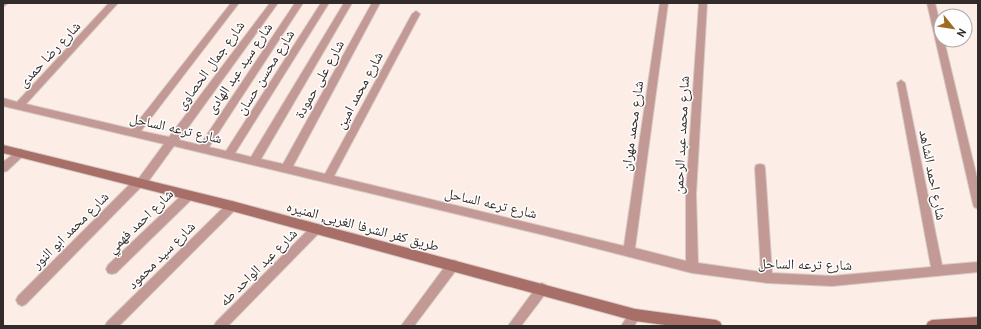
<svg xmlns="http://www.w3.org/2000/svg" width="981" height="329" viewBox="0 0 981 329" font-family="'PT Sans','Noto Naskh Arabic',sans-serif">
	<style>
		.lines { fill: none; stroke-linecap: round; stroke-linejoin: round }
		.street-casing { stroke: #d8cac5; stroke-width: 2 }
		.secondary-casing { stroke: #d8cac5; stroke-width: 2 }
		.street { fill: #c29994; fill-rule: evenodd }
		.secondary { fill: #a86e68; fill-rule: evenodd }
		.labels { text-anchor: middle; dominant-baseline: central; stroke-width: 3; stroke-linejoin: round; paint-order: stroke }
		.street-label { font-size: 14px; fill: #312b29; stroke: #fefefe }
	</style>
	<rect width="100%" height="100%" fill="#fdede7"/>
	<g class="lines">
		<defs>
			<g id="street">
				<path d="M3,3H8L3,7Z"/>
				<path d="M109,3H118L26,104L132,129L231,3H239L141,131L169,137L270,3H278L179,140L200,145L295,3H303L209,147L226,151L321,3H329L235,153L251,157L344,3H352L261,159L283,164L372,3H380L293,166L325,174L412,14L416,11L420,14L334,176L624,246L660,3H668L635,248L686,261V194L699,3H707L696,194L698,263L761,272L755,168L756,165L760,164L764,165L765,168L772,273L832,276L931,267L897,83L901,80L905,83L942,265L978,262V272L832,286L767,283L692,273L548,236L174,146L145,186L141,187L26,304L22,306L18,304L16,300L18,296L135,179L139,178L164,144L3,106V98L17,102Z"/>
				<path d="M927,3H935L941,28V40H944L978,182V209L974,207L973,204Z"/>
				<path d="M20,149L23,150L25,153L23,156L7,171L3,172V162Z"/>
				<path d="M189,191L193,192L194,195L193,198L116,273L112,274L108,273L106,269L108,265L185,192Z"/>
				<path d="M232,201L236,203L237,206L236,209L119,326H105L107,322L228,203Z"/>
				<path d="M316,224L320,226L321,229L320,232L228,326H214L216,322L312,226Z"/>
				<path d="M453,260L457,261L459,265L457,269L414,326H401L449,261Z"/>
				<path d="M542,283L546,285L548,289L546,293L521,326H508L538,285Z"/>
				<path d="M635,309L639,311L641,315L634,326H621L631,311Z"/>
			</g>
			<g id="secondary">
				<path d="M3,145L232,201L635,309L716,320L720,322L722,326H673L635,321L232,211L3,153Z"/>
				<path d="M978,317V326H926L928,322L932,320Z"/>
			</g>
		</defs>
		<use href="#street" class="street-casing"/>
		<use href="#secondary" class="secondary-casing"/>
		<use href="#street" class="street"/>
		<use href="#secondary" class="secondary"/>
	</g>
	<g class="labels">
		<g class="street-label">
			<text transform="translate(49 54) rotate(-47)">شارع رضا حمدى</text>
			<text transform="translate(210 65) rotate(-54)">شارع جمال الحصاوى</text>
			<text transform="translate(239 68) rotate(-56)">شارع سيد عبد الهادى</text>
			<text transform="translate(265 72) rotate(-58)">شارع محسن حسان</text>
			<text transform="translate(319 79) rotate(-61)">شارع على حمودة</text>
			<text transform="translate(359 90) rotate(-62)">شارع محمد امين</text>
			<text transform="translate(632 126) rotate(-82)">شارع محمد مهران</text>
			<text transform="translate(176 128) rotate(13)">شارع ترعه الساحل</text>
			<text transform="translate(681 135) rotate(-87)">شارع محمد عبد الرحمن</text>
			<text transform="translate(933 175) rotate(79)">شارع احمد الشاهد</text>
			<text transform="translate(491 203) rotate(13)">شارع ترعه الساحل</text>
			<text transform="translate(140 221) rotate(-44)">شارع احمد فهمي</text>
			<text transform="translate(363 226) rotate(15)">طريق كفر الشرفا الغربى, المنيره</text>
			<text transform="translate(70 230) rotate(-45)">شارع محمد ابو النور</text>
			<text transform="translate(161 255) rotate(-45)">شارع سيد محمود</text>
			<text transform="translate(805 264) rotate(1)">شارع ترعه الساحل</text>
			<text transform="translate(258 267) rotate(-45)">شارع عبد الواحد طه</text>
		</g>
	</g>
	<rect width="981" height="329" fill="none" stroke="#312b29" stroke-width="8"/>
	<g transform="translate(953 28) rotate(120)"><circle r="19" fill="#fefefe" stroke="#acaaa9"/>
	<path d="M0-3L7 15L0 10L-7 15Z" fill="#9f6b23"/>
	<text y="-6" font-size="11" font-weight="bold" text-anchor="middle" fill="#312b29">N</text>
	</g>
</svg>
